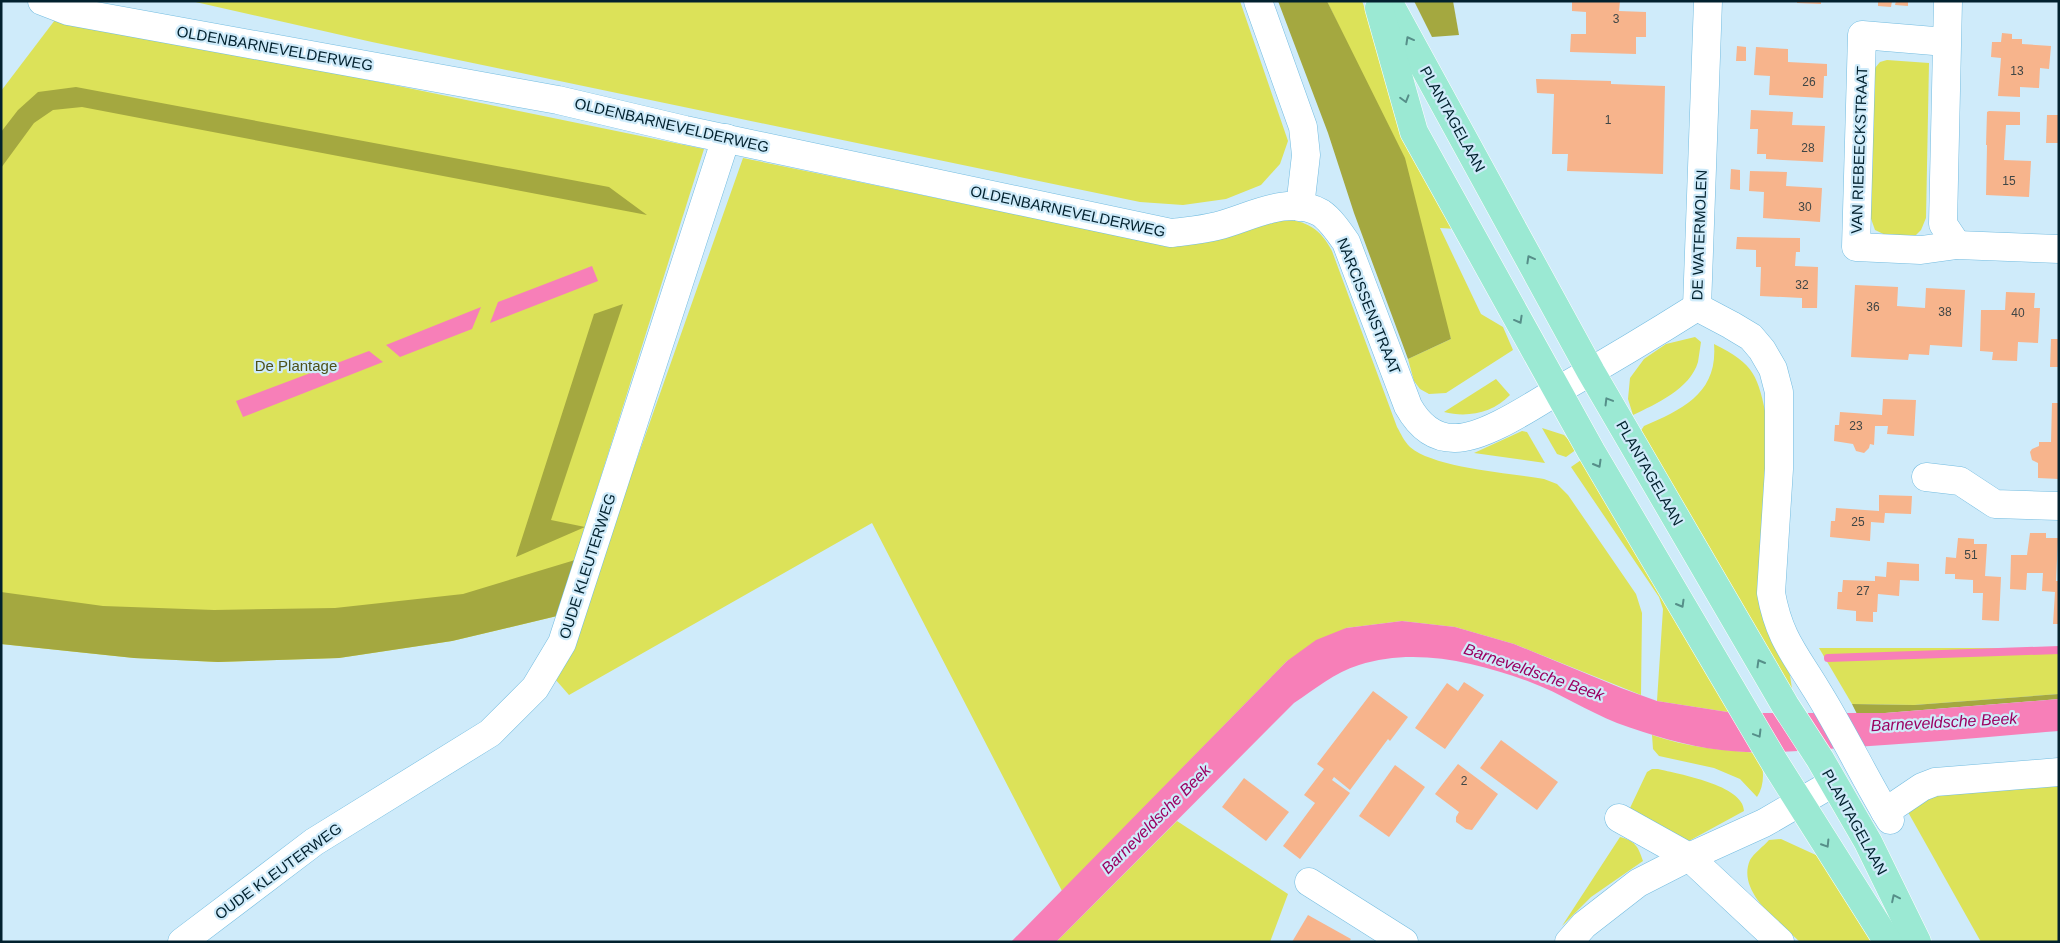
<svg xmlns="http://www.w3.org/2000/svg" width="2060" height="943" viewBox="0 0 2060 943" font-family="Helvetica,sans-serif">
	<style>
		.green { fill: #dce259 }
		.forest { fill: #a4a840 }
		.water { fill: #f77fb8 }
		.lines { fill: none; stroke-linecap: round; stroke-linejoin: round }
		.stream { stroke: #f77fb8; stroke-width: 8 }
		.building { fill: #f7b48c }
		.minor-casing { stroke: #73bce0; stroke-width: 29 }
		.major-casing { stroke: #fff; stroke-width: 29 }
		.minor { stroke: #fff; stroke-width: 28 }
		.major { stroke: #9be9d3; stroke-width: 28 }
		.oneway { stroke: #568f89 }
		.labels { text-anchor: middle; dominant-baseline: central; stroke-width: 4.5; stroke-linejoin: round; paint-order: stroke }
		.number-label { font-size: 12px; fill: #3f4646 }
		.street-label { font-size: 15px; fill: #02212e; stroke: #cfebfa }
		.park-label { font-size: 15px; fill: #4d5019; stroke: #cfebfa }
		.water-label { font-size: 16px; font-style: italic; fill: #9b0061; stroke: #cfebfa }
	</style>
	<rect width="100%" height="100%" fill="#cfebfa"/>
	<g class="green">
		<path d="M191,1H1240L1288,141L1280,164L1261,185L1226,199L1183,205L1140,202L372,42Z"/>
		<path d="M1327,1H1362L1383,56L1457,229L1440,228L1481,314L1503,327L1513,350L1446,393L1429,394L1420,389L1414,381L1408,359L1451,339L1356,63Z"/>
		<path d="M58,16L704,149L557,616L452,641L339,658L218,662L134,658L1,644V91Z"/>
		<path d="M1887,60L1929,63L1926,218L1921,230L1912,239H1894L1875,230L1869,213L1875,68L1880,62Z"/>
		<path d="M743,158L1174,247L1275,220C1303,218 1320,227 1332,251L1397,427C1401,434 1404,441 1410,447C1434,468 1510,473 1544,479L1557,484L1568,495L1636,594L1642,613L1641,695L1514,644L1455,627L1402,621L1346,628L1287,661L1062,891L872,523L569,695L555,679L574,649L619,510Z"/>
		<path d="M1695,337L1701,342C1700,349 1699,355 1698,362C1690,389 1656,404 1633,415L1628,399L1630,378L1644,359L1666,344Z"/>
		<path d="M1714,344C1755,364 1758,376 1767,420L1762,549L1782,653L1790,675L1794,703L1640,432L1644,426C1683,409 1718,393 1714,344Z"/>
		<path d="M1496,379L1510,395C1493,413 1467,418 1444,412Z"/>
		<path d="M1542,428L1564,435L1577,449L1566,457L1557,454Z"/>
		<path d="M1522,431L1527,432L1545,463L1474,453Z"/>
		<path d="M1584,458L1734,713L1657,701L1663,609L1659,597L1571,467Z"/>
		<path d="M1819,648H2059V694L1914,705L1852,704Z"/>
		<path d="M1652,735C1686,747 1722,750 1757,753C1765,766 1765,785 1757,797L1740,779L1714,768L1659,756L1653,749Z"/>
		<path d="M2059,761V942H1981L1895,789Z"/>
		<path d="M1652,769H1658C1678,774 1744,785 1744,811L1687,842L1630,808L1647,772Z"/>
		<path d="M1177,821L1288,894L1270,942H1056Z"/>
		<path d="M1620,837C1635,841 1638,846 1643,861L1591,897L1562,926Z"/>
		<path d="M1781,839L1818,856L1871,942H1800C1780,923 1736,892 1750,860C1754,853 1764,846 1769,840Z"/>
	</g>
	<g class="forest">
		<path d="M1278,1H1327L1405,158L1451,339L1408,359L1354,213L1328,133Z"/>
		<path d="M1414,1H1453L1459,35L1432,37Z"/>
		<path d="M76,87L609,187L647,215L82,107L53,110L34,123L1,168V132L18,110L38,92Z"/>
		<path d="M623,304L551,520L585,527L516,557L594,314Z"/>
		<path d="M575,560L557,616L452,641L339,658L218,662L134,658L1,644V592L103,606L214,610L335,608L463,594Z"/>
		<path d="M2059,694V699L1885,713L1857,714L1852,704L1914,705Z"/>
	</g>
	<g class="water">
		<path d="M592,266L598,281L490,323L498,302Z"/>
		<path d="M481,307L472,329L400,357L386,345Z"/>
		<path d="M369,351L383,362L243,417L236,401Z"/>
		<path d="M1402,621L1455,627L1514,644L1621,688L1657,701L1734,713H1885L2059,699V731C1986,737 1913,744 1840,748C1800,751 1760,755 1721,750C1685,746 1651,735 1617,723C1587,711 1560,693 1530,682C1477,662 1414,647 1359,665C1334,673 1315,689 1294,703L1056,942H1011L1287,661L1316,640L1346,628Z"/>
	</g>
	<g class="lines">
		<path class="stream" d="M1828,658L2059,650"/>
	</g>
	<g class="building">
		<path d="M1572,1H1620L1619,11L1646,12V37H1636V54L1570,52L1571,34H1586V12L1572,11Z"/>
		<path d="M1797,1H1821V4L1797,3Z"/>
		<path d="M1878,1H1892L1891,7L1878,6Z"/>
		<path d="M1896,1H1908V6L1895,5Z"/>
		<path d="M2002,33L2012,34V39H2022V44L2051,46L2049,69L2040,68L2039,88L2020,87V97L1998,96L2001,58L1991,57L1992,42H2001Z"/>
		<path d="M1737,46L1746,47V61H1736Z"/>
		<path d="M1756,47L1788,49V62L1827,64V76H1824L1823,98L1769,95L1770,76L1754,75Z"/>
		<path d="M1536,79L1611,81V84L1665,86L1663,174L1567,171L1568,154H1552L1554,94L1537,93Z"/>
		<path d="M1751,110L1793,112L1792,125L1825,126L1823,162L1766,159V154H1757L1758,129H1750Z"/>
		<path d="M1989,111L2020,112V125H2006L2004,160L2031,161L2029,197L1986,195L1987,145H1986L1987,112Z"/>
		<path d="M2047,115H2059V143H2046Z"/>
		<path d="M1731,169L1740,170V190L1730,189Z"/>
		<path d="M1750,171L1787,172L1786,186L1822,188L1820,222L1763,218L1764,192L1749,191Z"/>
		<path d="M1737,237L1800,238V252H1796L1795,266L1818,267L1817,308H1802V298L1760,296L1761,267H1756V250L1736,249Z"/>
		<path d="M1855,285L1898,287L1897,306L1925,308L1926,288L1965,290L1962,347L1930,345L1929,355L1909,354L1908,360L1851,357Z"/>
		<path d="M2006,292L2035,293L2034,308H2040L2038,343L2018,342L2017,361L1992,360L1993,352L1980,351L1981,310H2005Z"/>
		<path d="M2051,339H2059V367H2050Z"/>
		<path d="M1883,399L1916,400L1914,436L1887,434L1888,426H1875L1874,445L1870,444L1869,448L1864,453L1856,451L1853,444L1834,441L1835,425H1839L1840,412L1882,415Z"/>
		<path d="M2052,403H2059V479L2038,478V463L2032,460L2030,452L2032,449L2039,446V442H2051Z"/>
		<path d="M1879,495L1912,496L1911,514L1885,513L1884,523L1871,522L1870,541L1830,537L1831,521H1835L1836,508L1879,511Z"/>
		<path d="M2030,533H2046V538H2058L2056,581H2059V624H2053L2055,592L2042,591L2043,573H2027L2026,590L2010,589L2011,555H2027Z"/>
		<path d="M1958,538L1974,539V544H1987L1985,576L2001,577L1999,621L1982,620L1983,593H1973V580L1955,579V574H1945L1946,557L1956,558Z"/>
		<path d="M1887,562L1919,564V581L1900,580L1899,596L1878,594L1877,612H1873V622L1856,621V611L1837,609L1838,592H1842L1843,580L1875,581V576L1886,577Z"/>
		<path d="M1464,682L1484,695L1445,749L1415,728L1447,683L1458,691Z"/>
		<path d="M1373,691L1408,717L1390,741L1388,739L1350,790L1334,777L1332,780L1350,793L1300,859L1283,846L1315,803L1304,795L1324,769L1317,764Z"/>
		<path d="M1501,740L1558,782L1537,810L1480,768Z"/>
		<path d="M1458,764L1498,794L1472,830L1466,829L1456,822V817L1459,812L1435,794Z"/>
		<path d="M1395,765L1425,787L1389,837L1359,816Z"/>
		<path d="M1244,778L1289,812L1266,841L1222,807Z"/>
		<path d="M1308,915L1351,939L1349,942H1292Z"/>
	</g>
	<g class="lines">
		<defs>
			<g id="minor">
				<path d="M42,1L68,11L558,100L685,130L1171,233C1186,231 1202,230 1217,226C1250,218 1287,194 1321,213C1331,220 1339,232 1346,242L1408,406C1418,424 1432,438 1454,438C1483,439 1532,406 1557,391C1604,364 1651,336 1697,307"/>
				<path d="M1258,1L1303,127L1306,155L1300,207"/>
				<path d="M1948,1L1943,224L1957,245"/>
				<path d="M1946,42L1862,35L1856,247L1921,250L1957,245L2059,249"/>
				<path d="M1697,307L1731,325L1751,337L1762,350L1773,369L1779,392V469L1771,593C1779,637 1794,653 1816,689C1843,732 1864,777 1890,820"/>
				<path d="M1697,307L1708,1"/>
				<path d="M1926,477L1960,481L1995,504L2059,506"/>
				<path d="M1885,812L1922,787L1935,782L2059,772"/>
				<path d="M1619,818L1689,857L1780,942"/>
				<path d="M1309,882L1404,942"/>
				<path d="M182,942L314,842L490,733L535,688L562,643L726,138"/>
				<path d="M1569,942L1584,925L1638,883L1689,857L1764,823L1833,783"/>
			</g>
			<g id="major">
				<path d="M1388,1L1591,372L1785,705L1820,759L1868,842L1917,942"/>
				<path d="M1379,8L1414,132L1591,451L1775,763L1888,942"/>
			</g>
		</defs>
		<use href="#minor" class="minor-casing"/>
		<use href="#major" class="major-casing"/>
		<use href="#minor" class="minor"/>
		<use href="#major" class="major"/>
	</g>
	<defs><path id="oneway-chevron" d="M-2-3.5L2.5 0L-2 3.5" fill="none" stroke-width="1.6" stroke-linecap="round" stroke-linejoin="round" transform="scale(1.25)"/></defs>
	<g class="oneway">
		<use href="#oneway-chevron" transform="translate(1409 40) rotate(-119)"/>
		<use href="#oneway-chevron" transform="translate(1405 99) rotate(74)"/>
		<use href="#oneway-chevron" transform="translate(1530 259) rotate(-119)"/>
		<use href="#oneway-chevron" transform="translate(1519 320) rotate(61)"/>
		<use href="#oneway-chevron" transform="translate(1608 401) rotate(-121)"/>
		<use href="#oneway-chevron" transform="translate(1598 464) rotate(60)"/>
		<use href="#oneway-chevron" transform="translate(1681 604) rotate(60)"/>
		<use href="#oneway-chevron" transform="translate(1760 663) rotate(-120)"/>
		<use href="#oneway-chevron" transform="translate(1758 734) rotate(59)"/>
		<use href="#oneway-chevron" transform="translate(1826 844) rotate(58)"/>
		<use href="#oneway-chevron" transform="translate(1895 898) rotate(-116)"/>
	</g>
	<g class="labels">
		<g class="number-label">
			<text x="1616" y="19">3</text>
			<text x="2017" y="71">13</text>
			<text x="1809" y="82">26</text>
			<text x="1608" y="120">1</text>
			<text x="1808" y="148">28</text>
			<text x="2009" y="181">15</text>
			<text x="1805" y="207">30</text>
			<text x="1802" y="285">32</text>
			<text x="1873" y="307">36</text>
			<text x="1945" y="312">38</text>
			<text x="2018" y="313">40</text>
			<text x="1856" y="426">23</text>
			<text x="1858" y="522">25</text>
			<text x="1971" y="555">51</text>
			<text x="1863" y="591">27</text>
			<text x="1464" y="781">2</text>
		</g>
		<g class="street-label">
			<text transform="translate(275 48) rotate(10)">OLDENBARNEVELDERWEG</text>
			<text transform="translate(1453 119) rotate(61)">PLANTAGELAAN</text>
			<text transform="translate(672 125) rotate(13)">OLDENBARNEVELDERWEG</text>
			<text transform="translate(1859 150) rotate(-88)">VAN RIEBEECKSTRAAT</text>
			<text transform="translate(1068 211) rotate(12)">OLDENBARNEVELDERWEG</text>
			<text transform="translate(1699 235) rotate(-88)">DE WATERMOLEN</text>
			<text transform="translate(1369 306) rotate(68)">NARCISSENSTRAAT</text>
			<text transform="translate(1650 473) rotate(60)">PLANTAGELAAN</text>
			<text transform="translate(587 566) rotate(-72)">OUDE KLEUTERWEG</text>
			<text transform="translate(1855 822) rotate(61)">PLANTAGELAAN</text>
			<text transform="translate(278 871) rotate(-36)">OUDE KLEUTERWEG</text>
		</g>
		<g class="park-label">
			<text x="296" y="365">De Plantage</text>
		</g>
		<g class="water-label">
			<text transform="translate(1534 672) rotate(19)">Barneveldsche Beek</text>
			<text transform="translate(1944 722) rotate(-3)">Barneveldsche Beek</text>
			<text transform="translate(1156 819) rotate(-45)">Barneveldsche Beek</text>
		</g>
	</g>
	<rect width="2060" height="943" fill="none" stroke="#02212e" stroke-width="5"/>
</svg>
